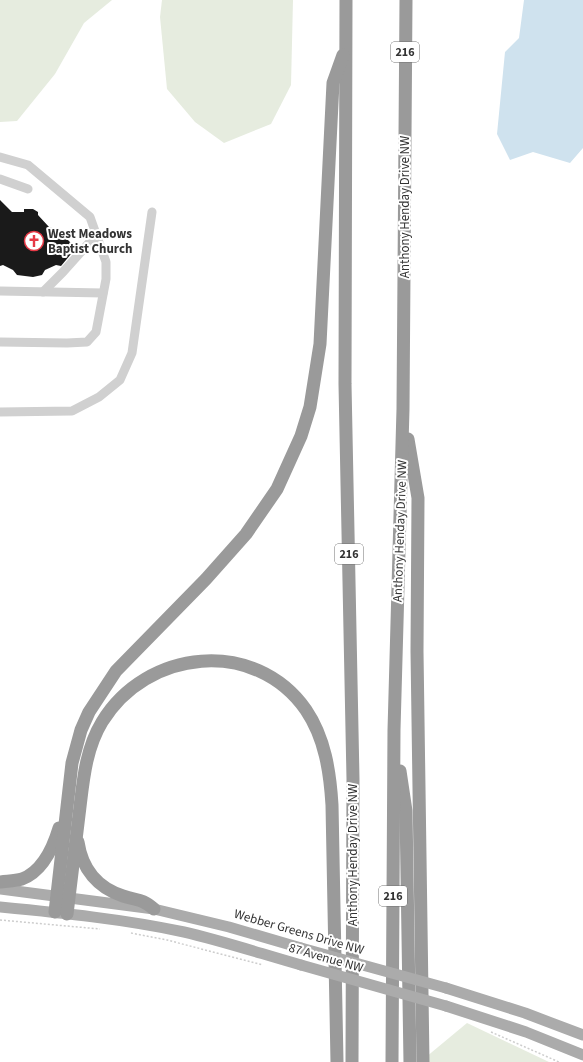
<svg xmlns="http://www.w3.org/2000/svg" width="583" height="1062" viewBox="0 0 583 1062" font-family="'Source Sans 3',sans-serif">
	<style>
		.green { fill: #e6ecdf }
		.water { fill: #cfe2ee }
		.building { fill: #1a1a1a }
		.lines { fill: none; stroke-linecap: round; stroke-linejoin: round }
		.path { stroke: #cdcdcd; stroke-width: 1.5; stroke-dasharray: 2 2; stroke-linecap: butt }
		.minor { stroke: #d0d0d0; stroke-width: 9 }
		.major { stroke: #ababab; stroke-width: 11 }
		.highway { stroke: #9a9a9a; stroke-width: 13 }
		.major-bridge { stroke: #ababab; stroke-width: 11 }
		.labels { text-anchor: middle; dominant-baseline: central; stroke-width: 4; stroke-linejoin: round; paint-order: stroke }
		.shield { fill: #fff; stroke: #707070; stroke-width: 1 }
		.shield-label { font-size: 12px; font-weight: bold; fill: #333 }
		.street-label { font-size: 13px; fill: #333; stroke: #fff }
		.poi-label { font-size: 13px; font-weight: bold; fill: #333; stroke: #fff; text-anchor: start }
	</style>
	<rect width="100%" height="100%" fill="#fff"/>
	<g class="green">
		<path d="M0,0H112L84,23L55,74L17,121L0,122Z"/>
		<path d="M162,0H293L291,85L271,124L224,143L195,122L167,89L160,17Z"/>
		<path d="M467,1023L549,1062H420Z"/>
	</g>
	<path class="water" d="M524,0H583V148L570,163L533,152L510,160L497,134L505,52L519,38Z"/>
	<path class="building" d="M0,200L12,212H24V209H33L38,212V215L49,227L55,229L61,235L62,234L76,248L61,266L56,265L45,270L42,275L33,277L17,275L13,270L3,265L0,266Z"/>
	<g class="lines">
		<g class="path">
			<path d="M0,920L100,929"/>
			<path d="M131,933L167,940L263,965"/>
			<path d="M491,1032L559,1062"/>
		</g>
		<g class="minor">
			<path d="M0,157L28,165L90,217L106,262V279L96,332L87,342L67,343L0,342"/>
			<path d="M0,179L28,189"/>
			<path d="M0,291L103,293"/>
			<path d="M43,292L63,272L97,234"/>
			<path d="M0,412L72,411L99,397L120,380L132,353L152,212"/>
		</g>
		<g class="major">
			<path d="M0,889L154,909L229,927L301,948"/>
			<path d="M0,907C62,913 123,919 184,932C223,941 262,954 301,965"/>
			<path d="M446,988L525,1013L583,1035"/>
			<path d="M446,1006L526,1032L583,1055"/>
		</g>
		<g class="highway">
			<path d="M346,0L345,384L353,779L352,1062"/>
			<path d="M408,439L418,498L417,651L423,1062"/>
			<path d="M400,771L406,811L410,1062"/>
			<path d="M78,842C82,869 98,888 123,896C138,901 141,898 154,909"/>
			<path d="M0,882C7,881 15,881 22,879C43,871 53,848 59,828"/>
			<path d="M55,912L72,763L81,730L89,712L116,671L206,579L246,534L277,489L301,436L310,407L320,344L333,83L343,55"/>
			<path d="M67,914C71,881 75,848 79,815C83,783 85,750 102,722C146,649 255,637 306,710C325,738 330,772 332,805L337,1062"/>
			<path d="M392,1062L394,730L403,409L406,0"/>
		</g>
		<g class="major-bridge">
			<path d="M301,948L446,988"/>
			<path d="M301,965L446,1006"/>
		</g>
	</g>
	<defs>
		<symbol id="church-ring" viewBox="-11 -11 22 22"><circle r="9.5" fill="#fff" stroke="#e63946" stroke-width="1.5"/><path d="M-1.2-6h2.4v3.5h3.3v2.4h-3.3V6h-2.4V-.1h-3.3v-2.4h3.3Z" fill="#e63946"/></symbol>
	</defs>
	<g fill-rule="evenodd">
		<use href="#church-ring" x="23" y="230" width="22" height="22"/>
	</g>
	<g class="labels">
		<g class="shield">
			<rect x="391" y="42" width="28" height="20" rx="3"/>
			<rect x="335" y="544" width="28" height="20" rx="3"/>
			<rect x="379" y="886" width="28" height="20" rx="3"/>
		</g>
		<g class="shield-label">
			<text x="405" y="52">216</text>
			<text x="349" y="554">216</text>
			<text x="393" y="896">216</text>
		</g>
		<g class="street-label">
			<text transform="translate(405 207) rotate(-90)">Anthony Henday Drive NW</text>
			<text transform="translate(400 531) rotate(-88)">Anthony Henday Drive NW</text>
			<text transform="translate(353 855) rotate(-90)">Anthony Henday Drive NW</text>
			<text transform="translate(299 932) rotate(16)">Webber Greens Drive NW</text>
			<text transform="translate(326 958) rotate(16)">87 Avenue NW</text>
		</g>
		<g class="poi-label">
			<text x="48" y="234">West Meadows<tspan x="48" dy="15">Baptist Church</tspan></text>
		</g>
	</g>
</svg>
